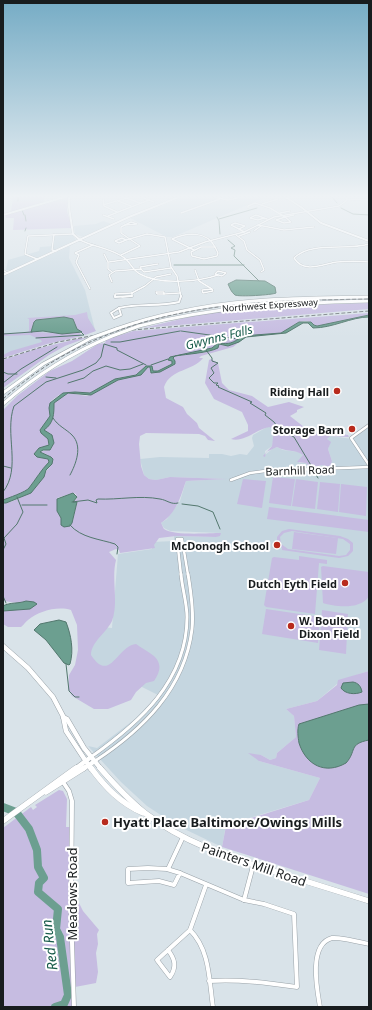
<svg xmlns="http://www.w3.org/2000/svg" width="372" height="1010" viewBox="0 0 372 1010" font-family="'Noto Sans',sans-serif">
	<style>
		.built { fill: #c5d6e0 }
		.green { fill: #c6bce1; fill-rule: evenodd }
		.water { fill: #6c9f90; stroke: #53786e }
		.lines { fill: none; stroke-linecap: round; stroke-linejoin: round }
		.stream { stroke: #53786e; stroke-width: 1 }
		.river { stroke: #6c9f90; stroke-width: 8 }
		.minor-far4-casing { stroke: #99a2a8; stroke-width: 2 }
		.minor-far3-casing { stroke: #99a2a8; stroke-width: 3 }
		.minor-far2-casing { stroke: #99a2a8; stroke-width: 3.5 }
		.minor-far1-casing { stroke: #99a2a8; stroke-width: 4 }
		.minor-casing { stroke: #99a2a8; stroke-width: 5 }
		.secondary-far2-casing { stroke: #99a2a8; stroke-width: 2.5 }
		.secondary-far1-casing { stroke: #99a2a8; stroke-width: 5.5 }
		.secondary-casing { stroke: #99a2a8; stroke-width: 6 }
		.primary-casing { stroke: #99a2a8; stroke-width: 2.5 }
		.motorway-casing { stroke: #99a2a8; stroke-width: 4 }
		.minor-far4 { stroke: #fff; stroke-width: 1.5 }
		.minor-far3 { stroke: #fff; stroke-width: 2 }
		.minor-far2 { stroke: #fff; stroke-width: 2.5 }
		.minor-far1 { stroke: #fff; stroke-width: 3 }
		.minor { stroke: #fff; stroke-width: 4 }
		.secondary-far2 { stroke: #fff; stroke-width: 2 }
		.secondary-far1 { stroke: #fff; stroke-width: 4.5 }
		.secondary { stroke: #fff; stroke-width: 5.5 }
		.primary { stroke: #fff; stroke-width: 2 }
		.motorway { stroke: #fff; stroke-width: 3 }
		.rail { stroke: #757c80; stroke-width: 1; stroke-dasharray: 4 2; stroke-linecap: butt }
		.motorway-bridge-casing { stroke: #99a2a8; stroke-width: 4; stroke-linecap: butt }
		.motorway-bridge { stroke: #fff; stroke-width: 3 }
		.poi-dot { fill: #b82b1d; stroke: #fff; stroke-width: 1.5 }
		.labels { text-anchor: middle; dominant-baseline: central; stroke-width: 4; stroke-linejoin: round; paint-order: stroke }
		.far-street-label { font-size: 9px; fill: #181c1e; stroke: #fff }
		.poi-label { font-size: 11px; font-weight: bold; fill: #181c1e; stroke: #fff; text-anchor: end }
		.street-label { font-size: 11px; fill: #181c1e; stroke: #fff }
		.water-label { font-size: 12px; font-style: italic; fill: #195c4c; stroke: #fff }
		.near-poi-label { font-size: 13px; font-weight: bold; fill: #181c1e; stroke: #fff; text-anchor: start }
		.near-street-label { font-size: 13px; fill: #181c1e; stroke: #fff }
		.near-water-label { font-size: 14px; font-style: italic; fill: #195c4c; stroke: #fff }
	</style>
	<rect width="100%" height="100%" fill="#d9e3e9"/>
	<g class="built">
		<path d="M185,197H266L173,237H167L130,218Z"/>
		<path d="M103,221L112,224L83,237L75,234L74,226L96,224Z"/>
		<path d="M72,234L76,240L11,270H6L8,260L39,251L40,247L53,246L54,235Z"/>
		<path d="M70,246L69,258L85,290L95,330L34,336L51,342L3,357V276Z"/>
		<path d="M267,427H271L274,430V436L272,446L265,451V455L272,449L277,447L283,450L299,452L303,455L299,463H306L311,468H314L322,465L327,467L332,461L328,449L330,443L327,439L329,436L353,439L363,429L369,427V671L359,674L337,684L317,701L286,709L294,716L296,737L277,753L276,758L270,760L261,755L259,761L320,778L309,800L226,825L222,847L176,825L147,806L121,782L88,746L97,748L135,719L158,695L130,681L80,672L92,626L112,628L118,554L152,549V542L174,541V536L216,537L221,533L170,531L164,528L161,523L167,519L180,501L186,481L226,479L170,477L156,480L149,479L144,475L140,459L160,457L209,458V454H222L231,456L240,454L247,455L254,446L252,438L253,435Z"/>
	</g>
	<g class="green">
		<path d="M13,197H44V204L68,197L67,211L72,228L13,230L14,218H6L5,214L3,215V210L6,214L11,212Z"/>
		<path d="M369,303V309L143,328L202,314L264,306Z"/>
		<path d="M87,312L88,318L96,331L85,335L64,317L36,320L34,322L32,332C47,332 63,335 79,332L82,336L47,344L3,358V355L11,351L42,342L41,340L30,335L3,336V333H23L29,331V319L27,318L75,315Z"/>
		<path d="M369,313V315L320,326H316L311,322L305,321L299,322L281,333L242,336C233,344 230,344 218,343L212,348L170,357L168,360L172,361V364L159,371H153L152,366H146L136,375L118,378L90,393L68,392L59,395L51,401L50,416L40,430L48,439L49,443L48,446L39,448L40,457L48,459L49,462C41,470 36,479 29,488C25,494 10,498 3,500V410L17,396L50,371L72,361L98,344L105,343L106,340L133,331Z"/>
		<path d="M81,338H86L65,346L49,355L3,388V360L36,349Z"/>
		<path d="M239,342L233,347L201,356L199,358H203C192,372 171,368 164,387L166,398L183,407L187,414L197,423L199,428L215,441L208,440L205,436L199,434L146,433L140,436L139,444L141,466L144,475L149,479L156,480L170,477L227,479L186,481C180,498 177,512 161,523C162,524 163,528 164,529C173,536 209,533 221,533L220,536L216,537L176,536L159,538L154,545L155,548L120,553L119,550L116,549L109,552L116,560C111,579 119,602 112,621C107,632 91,642 91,655C110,684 117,646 136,644C150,654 169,659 154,681L146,683L136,692L131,700L108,709H94L72,696L68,689L69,675L75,665L78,650L77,625L71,610C57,606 39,611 28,620C25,622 24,625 21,627H8L3,624V611L16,609L26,610L23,602L18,603L3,601V503C15,503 38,489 43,477C46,473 46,470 50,467L48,455L40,452L51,449L54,443L51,434L44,430C53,422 54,414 54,403L68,393L87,396L118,380L141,375L147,367H150V372L157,373L175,364V361L173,358L175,356C186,354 210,354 219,347V344L228,346ZM73,493L76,494L77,499L72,502L77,503L73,520L61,525V518L57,511V498Z"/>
		<path d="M211,359L218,363L222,383L229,390L252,396L268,407L289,402L304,407L297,410V412L290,416L313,434L334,433L348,435L349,437L330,436L327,439L331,442L328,449L332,461L330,467L322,465L311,468L306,463L297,462L303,455C296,449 285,452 277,447L266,452L265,457L263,456L272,446L274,430L270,427C258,428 244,443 231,439L248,431V425L242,412L214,399L205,383L209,360Z"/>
		<path d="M273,477L295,479L291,506L269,503Z"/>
		<path d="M243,479L266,481L262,508L237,504Z"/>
		<path d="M296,479L318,482L315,509L292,506Z"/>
		<path d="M320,482L340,484L338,512L317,509Z"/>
		<path d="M341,484L367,487L366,516L339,512Z"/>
		<path d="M269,507L369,520V532L267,519Z"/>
		<path d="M289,529L340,536L348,539L353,543V551L348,556L339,558L282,550V548L277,542V537L282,531ZM292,531L343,539L350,544V550L346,555L339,556L288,549L281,544L280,537L284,533Z"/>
		<path d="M294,532L338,538L336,554L292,549Z"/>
		<path d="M299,556L327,560V564L319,563L315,614L266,607L264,605L272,558L274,557L299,560Z"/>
		<path d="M323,566L369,572V596C361,610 335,607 323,603L321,567Z"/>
		<path d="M266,609L320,617L318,643L262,634Z"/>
		<path d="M322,610L348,614L346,654L319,650Z"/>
		<path d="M369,671V894L222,847L226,826L309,800L320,778L259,761L248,753L261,755L270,760L276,758L277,753L296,737L294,716L286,709L317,701L337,685L338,680Z"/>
		<path d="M59,790L63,791L67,799L66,827H71V846H74L73,891L83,911L99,930L97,934L98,944L96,953L98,972L96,983L75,987L76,1007H3V828L31,807L33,810L37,807L35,805Z"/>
	</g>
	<g class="water">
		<path d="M236,280L265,281L275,287L276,293C272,295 239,297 235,295C231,292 230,288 228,284Z"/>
		<path d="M369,315V317C351,317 333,328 313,328L308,323H303L286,333L246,337L239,342L228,346L219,344L218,348C208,353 187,354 175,356L173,358L175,361V364L160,372L151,373L150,367H148L141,375L118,380L91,395L68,393L54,403C54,414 54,423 44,430L52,435L54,443L50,450H43L40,452L51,457L53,459L52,464L46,470L44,477L31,493L6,503H3V500C8,498 26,492 29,488C36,479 41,470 49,462L48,459L37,457L34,454L39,448L49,445L48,439L41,433L40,430L50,416L49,408L50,403L63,393L75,392L90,393L115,379L136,375L146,366H152L153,371H158L172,364V361L168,360L170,357L212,348L218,343C230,344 232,344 242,336L281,333L299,322H311L314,325L317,326Z"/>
		<path d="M64,317L73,319L77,329L82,332L62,334L43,331L31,332L34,322L36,320Z"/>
		<path d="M73,493L77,497L73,502H77L72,523L70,526L64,527L61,525V518L57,511V499Z"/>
		<path d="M26,601L34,602L37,604L30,609L3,611V606C10,602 18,604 26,601Z"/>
		<path d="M59,620L66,622C71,635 74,650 70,664L69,665L64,663L46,640L34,630L40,624Z"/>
		<path d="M353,682C358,683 361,686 362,692C355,695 345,694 341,688L343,683Z"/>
		<path d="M369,704V740C348,744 357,751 346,763C325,775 306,765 299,743C298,737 297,730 299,724L359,705Z"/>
	</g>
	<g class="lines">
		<g class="stream">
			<path d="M18,197V201"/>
			<path d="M332,197L337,203"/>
			<path d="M341,208L353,214L369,215"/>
			<path d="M22,210L24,215"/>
			<path d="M25,215L26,221"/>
			<path d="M217,217L219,221L220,234"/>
			<path d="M219,219L257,208"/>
			<path d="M25,231L26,228"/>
			<path d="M228,240L235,246L231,248L235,250L234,256L259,281"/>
			<path d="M174,265H244"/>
			<path d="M181,331L238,339"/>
			<path d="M3,334L32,332"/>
			<path d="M36,338L84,335L81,332"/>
			<path d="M111,342H120L180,331"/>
			<path d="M206,350L212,358V361L218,363L211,368L214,373L209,378L214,383H218L216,385L219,386L218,387L252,402L250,403L266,413L265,415L274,422L279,429L294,437L312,467"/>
			<path d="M151,365L168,359"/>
			<path d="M3,372L8,374H17"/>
			<path d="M46,377L56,378"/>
			<path d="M3,383L21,369L57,347"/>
			<path d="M68,383L84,378L93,371L106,366L120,370L130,369L143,364"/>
			<path d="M53,418C58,426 66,429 72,435C83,446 76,464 70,475"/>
			<path d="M3,466L11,468"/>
			<path d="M313,470L318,478"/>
			<path d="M3,492C22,468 4,434 14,406L46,382L83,370L96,363L101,357L104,344L117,348V350L146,365"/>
			<path d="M72,502L88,500L97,503L96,500L98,499C118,500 140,495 160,499C167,500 171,505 178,503"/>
			<path d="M182,504L198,506L213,512L220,529"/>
			<path d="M22,505H47"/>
			<path d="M70,525C81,538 100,539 115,544L118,547L117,554"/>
			<path d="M3,550L6,544L4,538L17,524L23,512L17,497"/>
			<path d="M3,596L6,603"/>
			<path d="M66,664L69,691L75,697H79"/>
		</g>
		<path class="river" d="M3,807L16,812L29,829L37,850L38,867L44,878L39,883L38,892L58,909L56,929L60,937L68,995L64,1004L55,1007"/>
		<defs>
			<g id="minor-far4">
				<path d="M103,197L104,206L117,212"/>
				<path d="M141,197L154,202"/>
				<path d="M214,197L228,200L243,197"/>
				<path d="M126,198L140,203"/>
				<path d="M347,199L369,200"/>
				<path d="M118,201L131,206"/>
				<path d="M262,204L278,199"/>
				<path d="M103,205L130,197"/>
				<path d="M248,208V206L255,203L270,208L285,217"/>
				<path d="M181,213L220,199"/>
				<path d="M280,213L290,211"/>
				<path d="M103,215L114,219"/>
				<path d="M108,216L149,200"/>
				<path d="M285,217L291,222L284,223L276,220Z"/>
				<path d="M285,217L294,215"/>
				<path d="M264,218L258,220L250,218L256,215L267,219"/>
				<path d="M131,222L137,224L125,225Z"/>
				<path d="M235,223L245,226L239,229L231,225Z"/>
				<path d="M258,225L284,230L314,227"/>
				<path d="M239,229L244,232"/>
				<path d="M254,231L261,226"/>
				<path d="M54,234L52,250L56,251"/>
				<path d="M236,235L244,241L247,250L260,260L264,270L261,272"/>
				<path d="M239,236L250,232"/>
				<path d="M122,238L126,240L119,243L115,241Z"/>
				<path d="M80,240C94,247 110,248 123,257C130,261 132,270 140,274C159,285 198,282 218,275"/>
				<path d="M126,240L147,234L165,237L171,267L177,276L181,297"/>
				<path d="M369,244C346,251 311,241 294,258C304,274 322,264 337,262C348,261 359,261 369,262"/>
				<path d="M201,247H215L218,253L217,256L204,259L192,256L191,252Z"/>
				<path d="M194,250L172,239C187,232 207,231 215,247"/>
				<path d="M104,254L108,262V269L112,272"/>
				<path d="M121,255L140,246L121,233V227L125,225"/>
				<path d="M37,259L25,254L28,236L73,234"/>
				<path d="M109,262L179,252L205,242L244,232L274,217L339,206L346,201L347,197"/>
				<path d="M141,269L140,267L158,264"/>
				<path d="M3,270L7,273"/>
				<path d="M195,270L199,281L212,289"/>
				<path d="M218,271L226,273L222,276L215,274Z"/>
				<path d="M112,282L109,275L115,271L141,269L144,272L171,268"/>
				<path d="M90,289L76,262L79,255L75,253L93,245"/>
				<path d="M212,289L213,291L203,293L202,290Z"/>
				<path d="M156,292H164V294H157Z"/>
				<path d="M132,293L145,286L156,277L171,274"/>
				<path d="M164,294L180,293"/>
				<path d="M115,297V294L132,293"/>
				<path d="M122,297L132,296V293"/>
			</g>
			<g id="minor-far3">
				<path d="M115,296V297L132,296"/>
				<path d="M119,308L121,315L114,318L111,313Z"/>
				<path d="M119,308C139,303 159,307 179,302L181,296"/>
			</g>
			<g id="minor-far2">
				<path d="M369,425L351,438L369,465"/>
				<path d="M231,480L250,473L265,471L369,467"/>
				<path d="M181,575L177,539H182L188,575"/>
			</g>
			<g id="minor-far1">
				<path d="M91,757C139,723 187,681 187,617C187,603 182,588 181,574"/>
				<path d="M95,761C142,730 185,689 192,629C194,611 191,592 188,574"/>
			</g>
			<g id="minor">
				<path d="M63,782L69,791L72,801L71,910L74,1007"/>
				<path d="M148,868L167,869L180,873L174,885L159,881L128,883V869Z"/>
				<path d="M168,869L183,837"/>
				<path d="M180,873L244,900"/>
				<path d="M190,930C210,950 209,980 213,1007"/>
				<path d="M168,950C175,959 177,967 170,977L157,960Z"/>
				<path d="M168,950L190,930L206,885"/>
				<path d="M209,981C239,979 268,983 297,987L294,914L264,904L244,900L253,866"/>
				<path d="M320,1007C317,990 308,944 332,938C340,937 360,942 369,944"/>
			</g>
			<g id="secondary-far2">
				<path d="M69,197V207L73,234L80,240"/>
				<path d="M285,197L301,207L321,223L369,241"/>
				<path d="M3,215L65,197"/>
			</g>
			<g id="secondary-far1">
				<path d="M3,646L28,668L53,697L63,716L66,731L91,769"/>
				<path d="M63,717L67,719L84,748L101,769"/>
				<path d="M75,769L91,757"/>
				<path d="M83,769L95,761"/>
			</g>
			<g id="secondary">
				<path d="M91,768C105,787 120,803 143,813"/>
				<path d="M100,768C114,784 129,800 145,813C183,842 228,857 273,871C305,881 337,891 369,901"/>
				<path d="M46,792L84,768"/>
				<path d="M3,821L76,768"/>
			</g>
			<path id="primary" d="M3,275L129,217L179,197"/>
			<g id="motorway">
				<path d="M139,326C215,306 291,303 369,301"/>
				<path d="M116,329C136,322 157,316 178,312C240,298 305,298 369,297"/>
				<path d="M3,393L43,364L91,338"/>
				<path d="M3,404C36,375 71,353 112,336"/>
			</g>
		</defs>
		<use href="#minor-far4" class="minor-far4-casing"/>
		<use href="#minor-far3" class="minor-far3-casing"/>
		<use href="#minor-far2" class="minor-far2-casing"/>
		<use href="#minor-far1" class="minor-far1-casing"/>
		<use href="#minor" class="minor-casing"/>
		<use href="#secondary-far2" class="secondary-far2-casing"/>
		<use href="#secondary-far1" class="secondary-far1-casing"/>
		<use href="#secondary" class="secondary-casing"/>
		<use href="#primary" class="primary-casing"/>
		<use href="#motorway" class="motorway-casing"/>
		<use href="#minor-far4" class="minor-far4"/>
		<use href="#minor-far3" class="minor-far3"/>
		<use href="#minor-far2" class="minor-far2"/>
		<use href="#minor-far1" class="minor-far1"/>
		<use href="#minor" class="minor"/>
		<use href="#secondary-far2" class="secondary-far2"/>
		<use href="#secondary-far1" class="secondary-far1"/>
		<use href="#secondary" class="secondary"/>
		<use href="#primary" class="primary"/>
		<use href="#motorway" class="motorway"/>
		<g class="rail">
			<path d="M132,330L369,311"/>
			<path d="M3,359L58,342L102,334"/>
			<path d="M3,399C19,385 36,372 54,361C153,302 258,301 369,299"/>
		</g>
		<defs>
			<g id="motorway-bridge">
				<path d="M112,336L139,326"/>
				<path d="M91,338L116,329"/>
			</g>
		</defs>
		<use href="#motorway-bridge" class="motorway-bridge-casing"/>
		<use href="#motorway-bridge" class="motorway-bridge"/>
	</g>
	<linearGradient id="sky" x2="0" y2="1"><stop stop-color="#76acc5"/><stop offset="0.58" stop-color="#eef2f5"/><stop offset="1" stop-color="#eef2f5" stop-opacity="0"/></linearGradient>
	<rect width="372" height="338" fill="url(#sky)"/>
	<g class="poi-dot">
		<circle cx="337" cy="391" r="4"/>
		<circle cx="352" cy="429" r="4"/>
		<circle cx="277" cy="545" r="4"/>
		<circle cx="345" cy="583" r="4"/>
		<circle cx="291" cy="626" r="4"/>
		<circle cx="105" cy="822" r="4"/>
	</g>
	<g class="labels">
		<g class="far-street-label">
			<text transform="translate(270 305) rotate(-4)">Northwest Expressway</text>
		</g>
		<g class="poi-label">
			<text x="329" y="391">Riding Hall</text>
			<text x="344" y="429">Storage Barn</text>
			<text x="269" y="545">McDonogh School</text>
			<text x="337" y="583">Dutch Eyth Field</text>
			<text x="299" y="620" text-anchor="start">W. Boulton<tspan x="299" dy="13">Dixon Field</tspan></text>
		</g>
		<g class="street-label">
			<text transform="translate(300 470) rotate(-2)">Barnhill Road</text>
		</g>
		<g class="water-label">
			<text transform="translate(219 337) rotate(-14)">Gwynns Falls</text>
		</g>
		<g class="near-poi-label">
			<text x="113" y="822">Hyatt Place Baltimore/Owings Mills</text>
		</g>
		<g class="near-street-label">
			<text transform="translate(254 864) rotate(19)">Painters Mill Road</text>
			<text transform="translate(72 894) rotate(-90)">Meadows Road</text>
		</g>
		<g class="near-water-label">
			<text transform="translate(49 945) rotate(-97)">Red Run</text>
		</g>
	</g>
	<rect width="372" height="1010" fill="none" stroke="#181c1e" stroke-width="8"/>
</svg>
